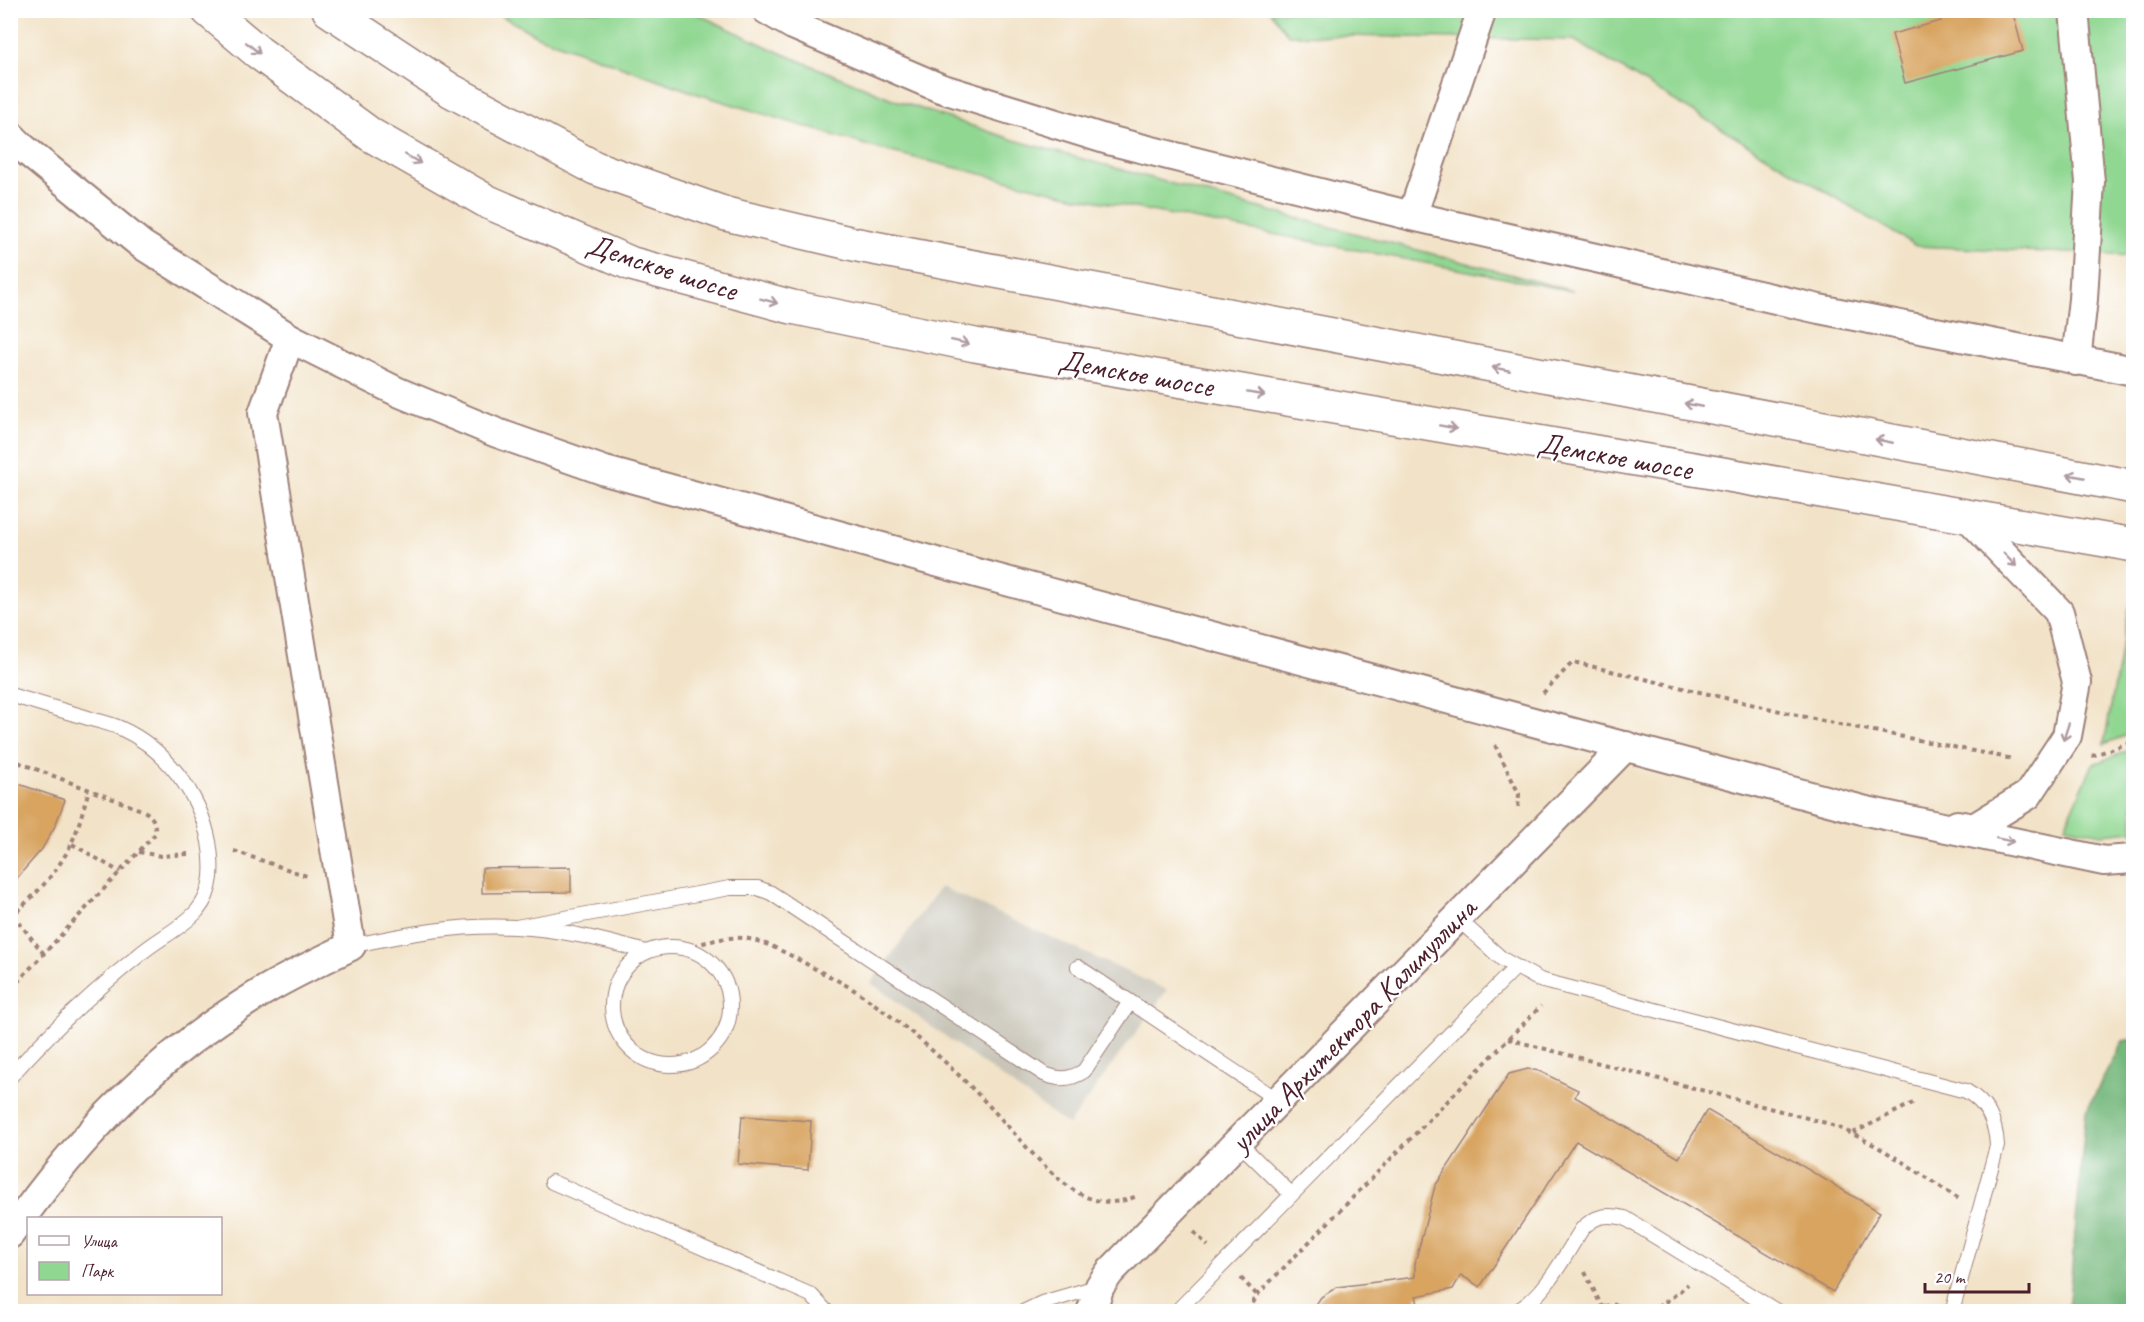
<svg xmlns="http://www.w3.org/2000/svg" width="2144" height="1322" viewBox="0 0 2144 1322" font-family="Caveat,sans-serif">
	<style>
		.industrial { fill: #c8c4b8 }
		.green { fill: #90d791; stroke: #6d7b5e; stroke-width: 1.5 }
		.forest { fill: #74b87b; stroke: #5f6c53; stroke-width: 1.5 }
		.building { fill: #d8a460 }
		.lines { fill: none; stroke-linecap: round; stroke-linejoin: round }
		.lane-casing { stroke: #9e817a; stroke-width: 16 }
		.street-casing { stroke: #9e817a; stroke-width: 32 }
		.primary-casing { stroke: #9e817a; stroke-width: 36 }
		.path { stroke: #9e817a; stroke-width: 4; stroke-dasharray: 4.5 4.5; stroke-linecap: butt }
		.lane { stroke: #fff; stroke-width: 14 }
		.street { stroke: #fff; stroke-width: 28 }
		.primary { stroke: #fff; stroke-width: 33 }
		.oneway { stroke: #ae9aa0 }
		.labels { text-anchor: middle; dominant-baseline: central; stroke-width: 4.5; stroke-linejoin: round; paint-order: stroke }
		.street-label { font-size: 30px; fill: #4a1f2b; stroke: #fff }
	</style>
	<rect width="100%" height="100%" fill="#fff"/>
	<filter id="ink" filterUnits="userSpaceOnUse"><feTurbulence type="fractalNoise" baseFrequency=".0167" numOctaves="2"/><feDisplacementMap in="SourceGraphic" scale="12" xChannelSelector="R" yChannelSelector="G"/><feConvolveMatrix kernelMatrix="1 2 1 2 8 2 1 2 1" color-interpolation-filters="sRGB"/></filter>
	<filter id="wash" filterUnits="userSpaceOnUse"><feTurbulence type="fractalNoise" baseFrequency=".008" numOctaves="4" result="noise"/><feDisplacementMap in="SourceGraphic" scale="24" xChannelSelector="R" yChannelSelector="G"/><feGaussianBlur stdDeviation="1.35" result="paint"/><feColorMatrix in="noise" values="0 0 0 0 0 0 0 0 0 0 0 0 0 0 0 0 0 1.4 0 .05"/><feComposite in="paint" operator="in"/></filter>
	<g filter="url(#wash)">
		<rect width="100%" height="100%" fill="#f2e3c8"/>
		<path class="industrial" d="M940,887L1167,990L1068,1125L871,983Z"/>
		<g class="green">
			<path d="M493,11H691L776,51L895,100L1014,140L1270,211L1573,291L1072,196L879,149L695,93L537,36Z"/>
			<path d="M1270,11H2133V256L1916,246L1574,40L1288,35Z"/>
			<path d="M2129,608L2134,609L2133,733L2104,744Z"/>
			<path d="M2133,749V831L2101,834L2065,826L2093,764Z"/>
		</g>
		<path class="forest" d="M2133,1039V1311H2068L2086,1111L2123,1041Z"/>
		<g id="blocks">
			<g class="building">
				<path d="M1938,10H2012L2023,51L1905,83L1892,34L1941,21Z"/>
				<path d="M10,781L65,800L55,826L42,849L10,886Z"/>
				<path d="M571,867V892L482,893V868Z"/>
				<path d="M1528,1069L1539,1071L1578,1090L1575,1097L1679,1158L1707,1110L1880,1212L1833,1292L1576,1141L1480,1287L1461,1275L1453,1289L1416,1296L1420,1312H1311L1321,1297L1337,1287L1415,1277V1263L1435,1186L1509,1074Z"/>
				<path d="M742,1116L811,1121L808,1170L738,1164Z"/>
			</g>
		</g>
	</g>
	<g filter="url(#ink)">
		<use href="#blocks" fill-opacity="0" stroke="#9e817a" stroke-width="1.5"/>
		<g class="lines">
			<defs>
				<g id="lane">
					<path d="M10,695C35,702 60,710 85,717C96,721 109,723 120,728C165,748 200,794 209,842C213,866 214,891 197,911C181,929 157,939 139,955C93,992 49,1033 10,1077"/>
					<path d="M1458,919L1502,959L1540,980L1966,1091C1987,1103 1996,1122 1997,1146L1952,1312"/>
					<path d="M516,927L730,888H758L771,893L1044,1074C1059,1080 1070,1080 1084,1071L1130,1002"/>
					<path d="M351,946C405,934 459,924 515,927C560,929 604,940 646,952"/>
					<circle cx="671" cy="1006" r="59"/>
					<path d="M1078,967L1279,1101"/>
					<path d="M1238,1142L1291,1194"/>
					<path d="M552,1182L811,1295L827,1312"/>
					<path d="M1023,1312L1042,1303L1100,1286"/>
					<path d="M1176,1312L1515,968"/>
					<path d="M1515,1312C1545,1297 1564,1256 1582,1229C1595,1215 1607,1214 1625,1218L1778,1312"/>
				</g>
				<g id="street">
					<path d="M767,10L793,25L940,88L1108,140L1412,216L1819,309L2134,371"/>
					<path d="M2074,10L2090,182L2083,299L2076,361"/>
					<path d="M10,135L23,148L142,245L290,338L398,392L497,433L605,471L969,571L1866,811L2104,861L2134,859"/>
					<path d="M1412,216L1482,10"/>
					<path d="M1957,825L1974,828L2028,795L2067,736L2077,682L2059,612L1969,518"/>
					<path d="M10,1234C81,1134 156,1056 262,992C290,975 321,961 351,946L263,413L290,338"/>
					<path d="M1091,1312L1100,1286L1110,1272L1626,746"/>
				</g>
				<g id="primary">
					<path d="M208,10L258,52L371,135L488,202L632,264L792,307L975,345L2134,545"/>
					<path d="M329,10L450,90L595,168L726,214L858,245L2134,487"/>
				</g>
			</defs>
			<use href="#lane" class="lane-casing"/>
			<use href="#street" class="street-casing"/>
			<use href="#primary" class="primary-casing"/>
			<g class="path">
				<path d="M1543,693L1573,662L1814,719L2013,759"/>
				<path d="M1495,745L1519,794L1518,810"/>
				<path d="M2092,756L2134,741"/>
				<path d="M10,759L144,811C153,816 156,823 155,834L10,990"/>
				<path d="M72,844L120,872"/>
				<path d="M234,851L307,876"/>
				<path d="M139,852L161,856L188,854"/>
				<path d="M13,915L44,954"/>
				<path d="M10,917C34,897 58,872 71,844C79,828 83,808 89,790"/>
				<path d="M685,948C704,943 723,936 743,938C766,941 790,955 810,966C824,974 840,981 854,990C904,1023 951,1065 992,1109C1017,1135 1055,1185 1089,1198C1105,1204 1121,1203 1137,1196"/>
				<path d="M1508,1039L1826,1123C1874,1140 1916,1171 1959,1199"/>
				<path d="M1853,1133L1913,1103"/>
				<path d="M1194,1232L1208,1246"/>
				<path d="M1585,1272L1602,1307"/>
				<path d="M1241,1278L1257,1295"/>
				<path d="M1251,1312L1252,1305L1257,1295L1541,1006"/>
				<path d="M1597,1312C1613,1296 1629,1312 1647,1310C1663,1307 1676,1294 1688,1284"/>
			</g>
			<use href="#lane" class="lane"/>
			<use href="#street" class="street"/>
			<use href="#primary" class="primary"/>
		</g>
		<defs><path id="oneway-shaft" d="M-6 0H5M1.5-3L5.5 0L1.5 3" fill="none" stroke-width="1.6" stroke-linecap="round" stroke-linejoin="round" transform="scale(1.5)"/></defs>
		<g class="oneway">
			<use href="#oneway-shaft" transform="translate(253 48) rotate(39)"/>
			<use href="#oneway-shaft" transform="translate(413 159) rotate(30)"/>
			<use href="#oneway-shaft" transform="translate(769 301) rotate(15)"/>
			<use href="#oneway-shaft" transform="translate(960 342) rotate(12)"/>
			<use href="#oneway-shaft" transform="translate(1501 369) rotate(-169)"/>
			<use href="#oneway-shaft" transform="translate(1256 394) rotate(10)"/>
			<use href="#oneway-shaft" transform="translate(1693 405) rotate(-169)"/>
			<use href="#oneway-shaft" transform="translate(1448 427) rotate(10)"/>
			<use href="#oneway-shaft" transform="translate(1884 441) rotate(-169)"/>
			<use href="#oneway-shaft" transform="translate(2076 476) rotate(-169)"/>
			<use href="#oneway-shaft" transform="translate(2010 560) rotate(46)"/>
			<use href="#oneway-shaft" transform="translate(2066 732) rotate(108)"/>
			<use href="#oneway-shaft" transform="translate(2005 840) rotate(12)"/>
		</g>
	</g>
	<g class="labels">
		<g class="street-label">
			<text transform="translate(662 267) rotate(18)">Демское шоссе</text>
			<text transform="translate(1136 373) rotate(10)">Демское шоссе</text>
			<text transform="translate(1615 456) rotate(10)">Демское шоссе</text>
			<text transform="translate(1353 1025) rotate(-46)">улица Архитектора Калимуллина</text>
		</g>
	</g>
	<rect width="2144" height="1322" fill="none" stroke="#fff" stroke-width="36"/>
	<rect x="27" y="1217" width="195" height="78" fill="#ffffff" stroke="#b7a5aa" stroke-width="1.5"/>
	<rect x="39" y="1236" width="30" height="9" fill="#ffffff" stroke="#b7a5aa" stroke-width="1.5"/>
	<text x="81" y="1247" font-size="18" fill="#4a1f2b">Улица</text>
	<rect x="39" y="1262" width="30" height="18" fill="#90d791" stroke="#b7a5aa" stroke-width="1.5"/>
	<text x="81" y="1277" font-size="18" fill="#4a1f2b">Парк</text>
	<path d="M1925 1283v9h104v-9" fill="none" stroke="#4a1f2b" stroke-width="3"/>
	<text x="1934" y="1283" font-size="18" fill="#4a1f2b" stroke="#ffffff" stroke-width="4.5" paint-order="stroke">20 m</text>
</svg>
